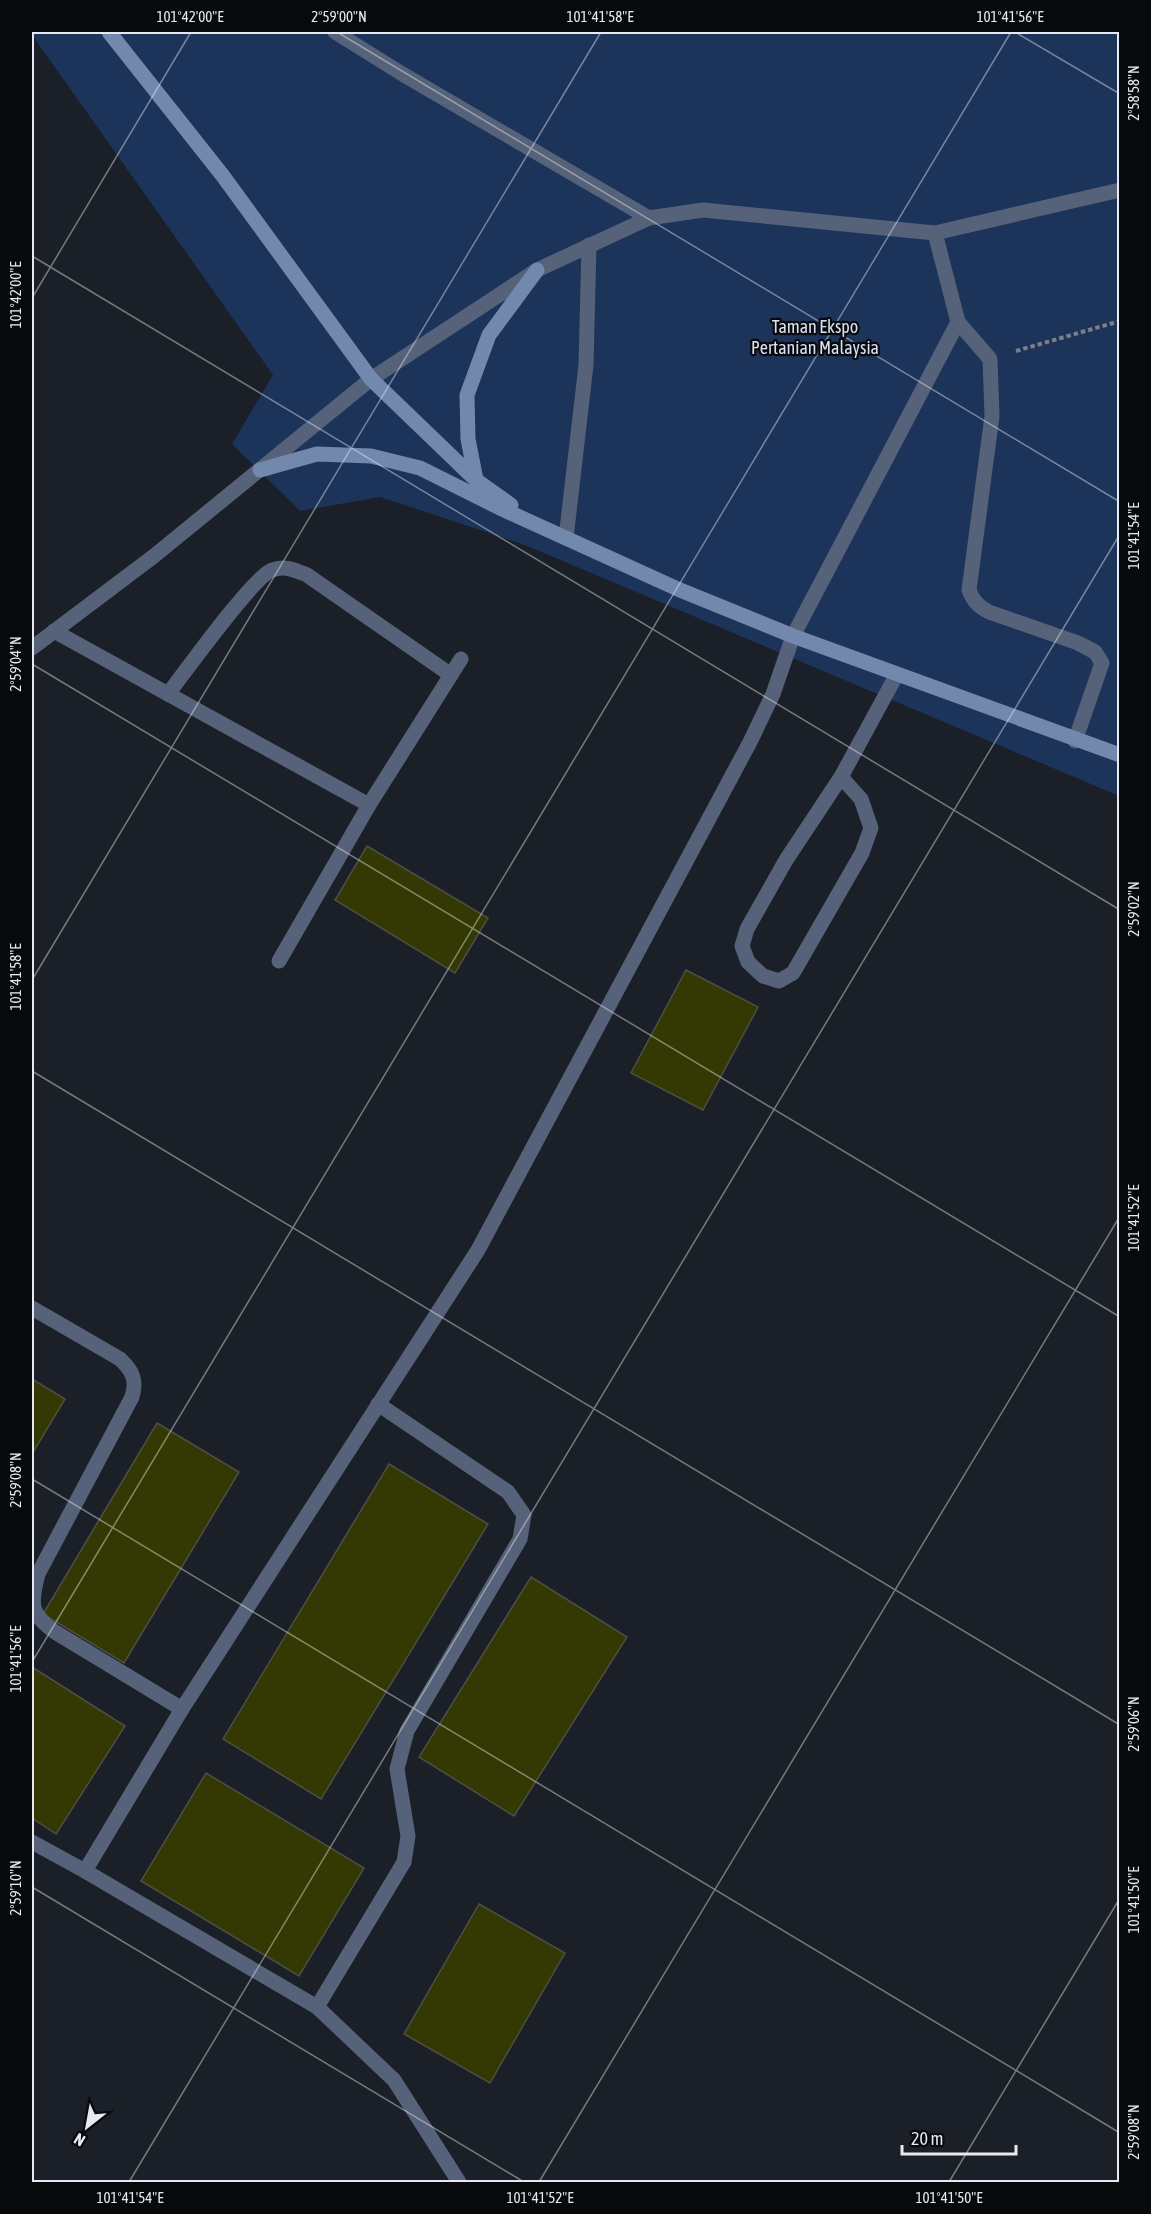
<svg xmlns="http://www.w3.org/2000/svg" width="1151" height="2214" viewBox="0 0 1151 2214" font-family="'Asap Condensed',sans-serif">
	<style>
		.green { fill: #1c335a }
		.building { fill: #343903; stroke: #4d4f44; stroke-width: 1.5 }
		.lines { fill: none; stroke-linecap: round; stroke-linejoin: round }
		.path { stroke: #7b7f87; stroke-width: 4; stroke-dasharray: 4.5 3; stroke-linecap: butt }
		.lane { stroke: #556279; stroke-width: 15 }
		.street { stroke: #556279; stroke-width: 15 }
		.secondary { stroke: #7388ad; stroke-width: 15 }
		.ticks { fill: none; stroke: #e6eaf0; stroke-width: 1.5; stroke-opacity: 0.45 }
		.labels { text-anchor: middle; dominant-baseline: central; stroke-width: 4.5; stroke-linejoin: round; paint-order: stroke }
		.park-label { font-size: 18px; fill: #d8e1f1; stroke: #07090d }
		.neatline { fill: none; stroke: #e6eaf0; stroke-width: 2 }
		.ticks-label { font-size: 15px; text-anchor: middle; fill: #e6eaf0 }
	</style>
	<rect width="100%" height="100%" fill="#1a1f28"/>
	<path class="green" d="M32,32H1119V796L525,545L380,497L300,511L232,444L273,375L32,35Z"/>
	<g class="building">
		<path d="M367,846L488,918L455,973L335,900Z"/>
		<path d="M686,970L758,1007L703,1110L631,1073Z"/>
		<path d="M32,1379L65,1399L32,1454Z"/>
		<path d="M157,1423L239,1472L124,1663L43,1614Z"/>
		<path d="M389,1464L488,1524L321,1799L223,1739Z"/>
		<path d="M531,1577L627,1637L514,1816L419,1757Z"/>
		<path d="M32,1667L125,1726L56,1834L32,1818Z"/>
		<path d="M206,1773L364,1868L299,1976L141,1881Z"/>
		<path d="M479,1904L565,1953L490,2083L404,2034Z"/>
	</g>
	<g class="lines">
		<path class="path" d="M1016,351L1120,321"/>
		<g class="lane">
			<path d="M335,32L404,75L649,218"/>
			<path d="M958,322L990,359L992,416L969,590C973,601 978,606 989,612L1078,643L1095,652L1102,663L1075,741"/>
			<path d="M566,538L586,365L589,245"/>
			<path d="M54,631L369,805L461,659"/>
			<path d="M793,636L958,322L935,233"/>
			<path d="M168,694C185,672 253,577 272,570C285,565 295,570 307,575L451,675"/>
			<path d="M841,777L861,799L871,828L862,853L793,973L779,981L763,976L748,962L742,946L747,929L786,860L841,777L897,674"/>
			<path d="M279,961L369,805"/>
			<path d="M32,1308L120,1359C133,1371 137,1381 132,1397L38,1574C30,1605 30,1613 55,1632L182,1709"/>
			<path d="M317,2007L404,1862L408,1836L397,1769L407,1731L520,1539L524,1515L508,1492L378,1404"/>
		</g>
		<g class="street">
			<path d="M32,648L154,556L371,379L537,270L649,218L703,210L935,233L1120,190"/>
			<path d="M32,1842L85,1871L317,2007L394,2080L459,2182"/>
			<path d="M85,1871L182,1709L478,1250L750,742L773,694L793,636"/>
		</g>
		<g class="secondary">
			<path d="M109,32L223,176L371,379L476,480L511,505"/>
			<path d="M260,470L317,454L371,456L420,468L502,509L680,590L793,636L1120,755"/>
			<path d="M476,480L468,439L467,395L489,335L537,270"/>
		</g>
	</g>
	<path class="ticks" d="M337,32L1120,502M1015,32L1120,94M32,256L1120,910M32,298L191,32M32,664L1120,1317M32,980L601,32M32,1071L1120,1725M32,1479L1120,2133M32,1662L1011,32M32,1887L524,2182M129,2182L1120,534M539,2182L1120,1216M949,2182L1120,1898"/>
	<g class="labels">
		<g class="park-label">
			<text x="815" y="326">Taman Ekspo<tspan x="815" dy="21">Pertanian Malaysia</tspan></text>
		</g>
	</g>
	<rect width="1151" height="2214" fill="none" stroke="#07090d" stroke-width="66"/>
	<g transform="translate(87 2127) rotate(211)" stroke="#07090d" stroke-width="4.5" paint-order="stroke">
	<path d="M0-4.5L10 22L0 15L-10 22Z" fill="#e6eaf0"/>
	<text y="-9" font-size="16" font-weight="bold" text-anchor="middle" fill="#e6eaf0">N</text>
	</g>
	<path d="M902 2145v9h114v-9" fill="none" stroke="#e6eaf0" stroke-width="3"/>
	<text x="911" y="2145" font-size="18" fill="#e6eaf0" stroke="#07090d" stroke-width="4.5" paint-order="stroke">20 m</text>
	<rect x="33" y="33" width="1085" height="2148" class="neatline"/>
	<g class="ticks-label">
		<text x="190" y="22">101°42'00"E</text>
		<text x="339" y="22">2°59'00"N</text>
		<text x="600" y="22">101°41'58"E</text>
		<text x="1010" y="22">101°41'56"E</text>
		<text transform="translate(1134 93) rotate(-90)" y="5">2°58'58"N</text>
		<text transform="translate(16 295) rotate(-90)" y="5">101°42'00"E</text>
		<text transform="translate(1134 536) rotate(-90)" y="5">101°41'54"E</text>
		<text transform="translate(16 664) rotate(-90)" y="5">2°59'04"N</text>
		<text transform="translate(1134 909) rotate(-90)" y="5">2°59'02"N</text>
		<text transform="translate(16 977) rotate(-90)" y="5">101°41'58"E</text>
		<text transform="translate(1134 1218) rotate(-90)" y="5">101°41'52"E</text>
		<text transform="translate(16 1480) rotate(-90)" y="5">2°59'08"N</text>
		<text transform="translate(16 1659) rotate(-90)" y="5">101°41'56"E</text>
		<text transform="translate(1134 1724) rotate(-90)" y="5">2°59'06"N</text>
		<text transform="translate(16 1888) rotate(-90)" y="5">2°59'10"N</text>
		<text transform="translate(1134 1900) rotate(-90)" y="5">101°41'50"E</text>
		<text transform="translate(1134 2132) rotate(-90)" y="5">2°59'08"N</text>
		<text x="130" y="2203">101°41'54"E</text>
		<text x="540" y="2203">101°41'52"E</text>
		<text x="949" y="2203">101°41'50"E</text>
	</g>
</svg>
